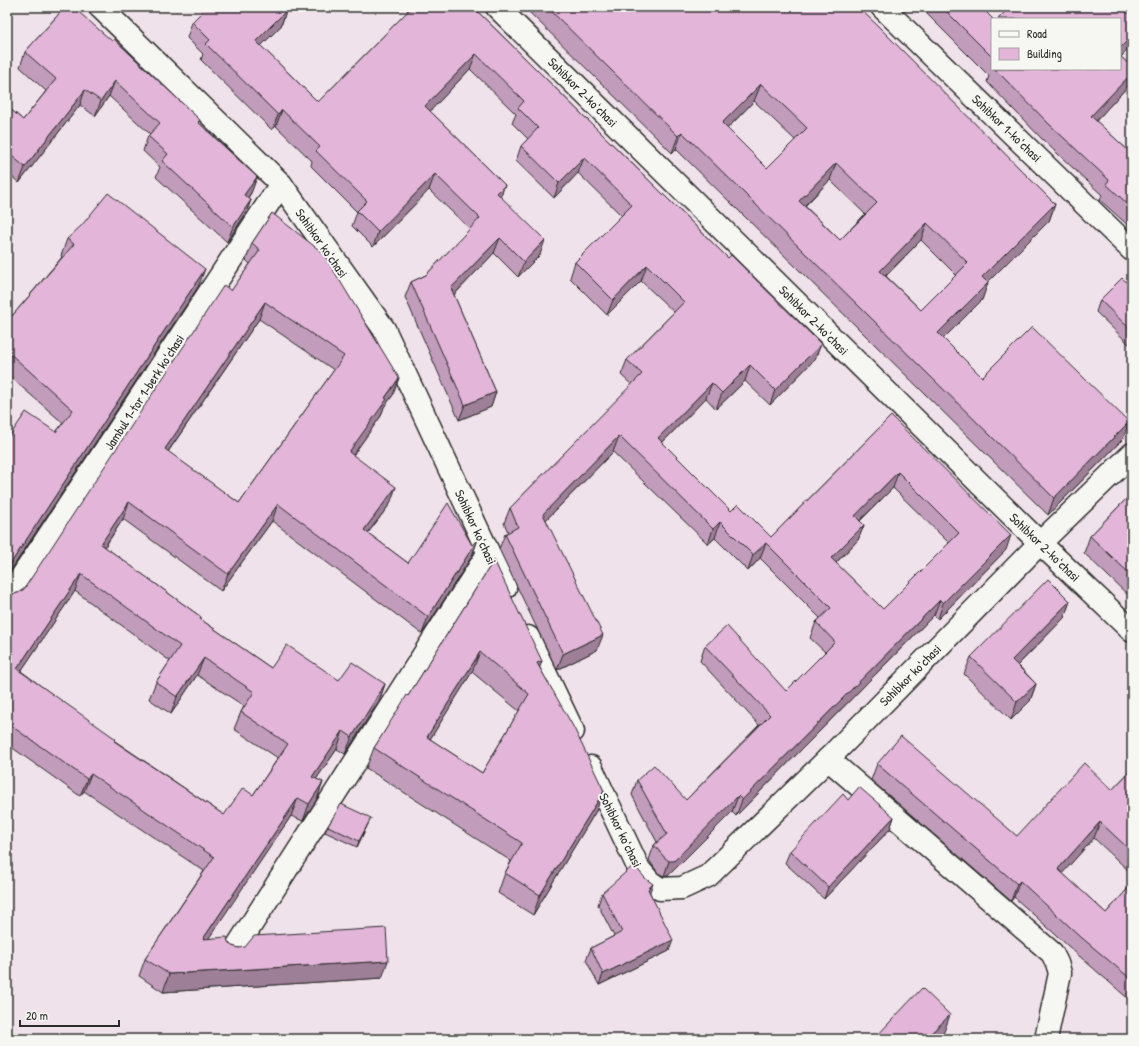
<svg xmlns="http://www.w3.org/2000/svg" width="1139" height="1046" viewBox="0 0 1139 1046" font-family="'Patrick Hand',sans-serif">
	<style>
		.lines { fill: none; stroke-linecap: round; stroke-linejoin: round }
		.street-casing { stroke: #2b2b2b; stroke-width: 25 }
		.street { stroke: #f6f6f2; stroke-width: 22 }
		.wall { fill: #c29cbb; stroke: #2b2b2b; fill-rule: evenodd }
		.shaded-wall { fill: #9e7f98; stroke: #2b2b2b }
		.building { fill: #e2b5d9; stroke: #2b2b2b; fill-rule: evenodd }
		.labels { text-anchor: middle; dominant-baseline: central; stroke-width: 4; stroke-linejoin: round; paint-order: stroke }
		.street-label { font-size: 13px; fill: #2b2b2b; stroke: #f6f6f2 }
	</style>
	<rect width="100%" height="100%" fill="#f0e2ea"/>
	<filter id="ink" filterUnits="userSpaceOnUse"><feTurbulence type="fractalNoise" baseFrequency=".025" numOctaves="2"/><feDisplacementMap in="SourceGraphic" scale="8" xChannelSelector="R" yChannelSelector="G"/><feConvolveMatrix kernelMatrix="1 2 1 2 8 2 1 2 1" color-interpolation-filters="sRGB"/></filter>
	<g filter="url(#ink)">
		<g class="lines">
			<defs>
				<g id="street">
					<path d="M100,7L281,184L384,329L505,588"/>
					<path d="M497,7L1040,543L1132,631"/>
					<path d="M882,7L1132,250"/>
					<path d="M7,599L281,184"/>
					<path d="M528,637L573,731"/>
					<path d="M828,759L1052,953L1057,963L1060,973L1046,1039"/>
					<path d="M591,767L639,869L650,882L660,889L682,888L708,876L828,759L1040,543L1132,454"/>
					<path d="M233,953L488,554"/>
				</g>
			</defs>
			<use href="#street" class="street-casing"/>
			<use href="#street" class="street"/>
		</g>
		<g class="wall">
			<path d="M65,7L199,123L257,177L251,193L248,198L251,200L245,215L227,242L156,177L160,167L143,151L148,136L150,134L109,96L95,116L80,105L19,183L7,172V106L23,120L46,91L20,67L25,52Z"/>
			<path d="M405,7H473L728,258L821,344L815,359L770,405L745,381L716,409L706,398L662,443L731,511L771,537L891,416L1006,550L938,619L934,615L736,816L732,812L668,876H664L658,873L649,860L654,845L657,842L632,795L637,780L686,800L759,725L700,661L705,646L786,691L825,652L810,638L816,622L820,618L760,558L748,571L715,538L708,544L613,452L546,520L597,650L557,670L499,549L505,534L508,532L504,523L510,508L632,385L621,375L627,360L674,312L641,281L607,315L570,278L575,262L622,216L578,173L554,198L516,161L521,146L528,139L512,123L516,114L470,69L430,111L505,185L500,197L540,255L518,277L494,253L454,295L496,392L491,407L459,420L405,297L411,282L426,275L470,229L429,190L373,247L352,226L357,212L311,166L312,161L276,126L272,130L201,60L203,54L187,38L192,22L286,11L281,26L261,46L318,102L408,11ZM893,488L949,543L883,609L836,563L858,540L864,525L860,521Z"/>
			<path d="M524,7H858L1055,204L1049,221L987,283L982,300L943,339L982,377L1123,439L1048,515L676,149L672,153ZM754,101L795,140L767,168L727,129ZM830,180L865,214L840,240L805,206ZM921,240L956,275L921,310L886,276Z"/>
			<path d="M920,7H981L992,19V69H1120V19L1132,45L1121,57L1132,67V78L1129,85L1096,121L1132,154V229L1100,200L1102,195L1043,140L987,82L989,76Z"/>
			<path d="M272,213L393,395L384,407L381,416L353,455L390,504L368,533L408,563L472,545L478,539L472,556L422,634L272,521L221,591L123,519L105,547L201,617L200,619L271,668L339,680L385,684L379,701L345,754L337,749L316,779L323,782L317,799L303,821L291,816L208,938L228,942L232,946L239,948L382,978L163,992L139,976L145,959L204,871L84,791L80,796L7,744V593L13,594L18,593L24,589L250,264L246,260L252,243ZM259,319L334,370L239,503L168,452ZM75,591L170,661L156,682L149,699L171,714L197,675L244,706L241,712L234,729L278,758L253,795L224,815L115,741L21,671Z"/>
			<path d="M67,239L198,287L7,576V436L9,437L56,432L63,423L7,374V311L12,316L62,257L61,256Z"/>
			<path d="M1132,287V347L1096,312L1100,300Z"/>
			<path d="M1132,493V599L1084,553L1090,536Z"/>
			<path d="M494,560L540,668L604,791L596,811L533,915L498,893L505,873L511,861L366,768L374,748L408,696ZM472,672L519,711L482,773L430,739Z"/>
			<path d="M1070,601L1064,618L1018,665L1036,684L1030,701L1011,720L964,674L971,657Z"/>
			<path d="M877,764L1017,836L1112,790L1132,769V874L1094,838L1062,873L1106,913L1132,884V1002L1077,954L1014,897L1011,901L871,780Z"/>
			<path d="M848,800L894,817L890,829L824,899L785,863L790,851Z"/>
			<path d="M368,824L357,847L325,832L328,826Z"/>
			<path d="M650,892L669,951L599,985L586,960L591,948L614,936L598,905L602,893Z"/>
		</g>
		<g class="shaded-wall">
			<path d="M286,11L281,26L250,57L256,41Z"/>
			<path d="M1132,36V45L1120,58V48Z"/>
			<path d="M476,54L470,69L420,122L425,106Z"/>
			<path d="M1132,73V78L1129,85L1086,132L1091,116Z"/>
			<path d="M115,81L109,96L95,116L101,101Z"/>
			<path d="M761,84L754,101L716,140L722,123Z"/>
			<path d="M85,90L80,105L19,183L25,167Z"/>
			<path d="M282,110L276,126L272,130L278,115Z"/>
			<path d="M682,132L676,149L672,153L678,136Z"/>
			<path d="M584,158L578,173L554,198L559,183Z"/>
			<path d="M836,163L830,180L793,217L799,201Z"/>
			<path d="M435,174L429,190L373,247L378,232Z"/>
			<path d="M257,177L251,193L239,210L244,195Z"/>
			<path d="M505,185L499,200L497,193Z"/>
			<path d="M251,200L245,215L227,242L233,227Z"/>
			<path d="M1055,204L1049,221L976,294L982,277Z"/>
			<path d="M927,223L921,240L874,287L880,271Z"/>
			<path d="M500,238L494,253L445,304L451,288Z"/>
			<path d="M545,240L540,255L518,277L524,262Z"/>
			<path d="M647,265L641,281L607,315L613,300Z"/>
			<path d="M205,269L198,287L7,576V569Z"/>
			<path d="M988,283L982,300L932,350L938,333Z"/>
			<path d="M265,302L259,319L158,466L165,449Z"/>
			<path d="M821,344L815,359L770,405L775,390Z"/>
			<path d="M750,365L745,381L716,409L722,393Z"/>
			<path d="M399,378L393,395L384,407L381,416L343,469L349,452L385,398Z"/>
			<path d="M712,383L706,398L652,453L658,438Z"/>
			<path d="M496,392L491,407L459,420L465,405Z"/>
			<path d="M1129,422L1123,439L1048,515L1054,498Z"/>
			<path d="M619,436L613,452L537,529L543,514Z"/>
			<path d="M898,472L893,488L849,531L855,516Z"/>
			<path d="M396,487L390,504L357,547L364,530Z"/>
			<path d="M129,502L123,519L95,561L101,544Z"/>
			<path d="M278,504L272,521L221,591L228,574Z"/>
			<path d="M720,522L715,538L708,544L713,529Z"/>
			<path d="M864,525L858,540L825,574L831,558Z"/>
			<path d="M1011,535L1006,550L938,619L943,603Z"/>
			<path d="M478,539L472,556L422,634L428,617Z"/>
			<path d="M766,543L760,558L748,571L753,555Z"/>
			<path d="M81,574L75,591L11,686L17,669Z"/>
			<path d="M940,600L934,615L736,816L742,800Z"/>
			<path d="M1070,601L1064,618L1006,677L1012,660Z"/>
			<path d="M603,635L597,650L557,670L563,654Z"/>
			<path d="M480,652L472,672L419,757L427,737Z"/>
			<path d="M204,658L197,675L171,714L177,697Z"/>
			<path d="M542,661L535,681L537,663Z"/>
			<path d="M385,684L379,701L345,754L352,737Z"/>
			<path d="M1036,684L1030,701L1011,720L1017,702Z"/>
			<path d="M343,731L337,749L306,794L312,777Z"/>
			<path d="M91,774L84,791L80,796L87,779Z"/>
			<path d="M323,782L317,799L303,821L309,804Z"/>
			<path d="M604,791L596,811L533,915L540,895Z"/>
			<path d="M738,796L732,812L668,876H664L669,861Z"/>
			<path d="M298,798L291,816L197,956L203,939Z"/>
			<path d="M894,817L890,829L824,899L828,887Z"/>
			<path d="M371,818L368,824L357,847L359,841Z"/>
			<path d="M1100,822L1094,838L1052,885L1058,869Z"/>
			<path d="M1020,881L1014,897L1011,901L1017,884Z"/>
			<path d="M653,884L648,896V889Z"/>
			<path d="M1132,926V935L1129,929Z"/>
			<path d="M673,940L669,951L599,985L603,974Z"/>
			<path d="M388,961L382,978L163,992L169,974Z"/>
			<path d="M950,1015L944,1032L937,1039H925Z"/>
		</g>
		<g class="building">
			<path d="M65,7H73L112,41L114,39L200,120L198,122L257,177L244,195L251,200L233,227L162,161L168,154L148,136L160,123L115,81L101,101L85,90L25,167L7,152V106L23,120L56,79L25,52Z"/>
			<path d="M207,7H283L286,11L256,41L318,102L412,7H473L728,258L731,255L821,344L775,390L750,365L722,393L712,383L658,438L731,511L738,504L771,537L891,416L1011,535L943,603L940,600L742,800L738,796L674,861H669L664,857L654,845L667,834L637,780L654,765L686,800L770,715L705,646L727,626L786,691L835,642L816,622L831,608L766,543L753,555L720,522L713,529L619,436L543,514L603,635L563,654L505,534L518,527L510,508L642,374L627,360L684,302L647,265L613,300L575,262L632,205L584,158L559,183L521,146L538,128L518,108L524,101L476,54L425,106L505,185L497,193L545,240L524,262L500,238L451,288L496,392L465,405L411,282L426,275L480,218L435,174L378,232L357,211L367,201L316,151L320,147L282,110L278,115L206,44L210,40L192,22ZM898,472L959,533L883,609L831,558L864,525L855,516Z"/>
			<path d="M547,7H858L877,25L1055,204L982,277L988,283L938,333L982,377L1032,327L1129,422L1054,498L682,132L678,136ZM761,84L807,128L767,168L722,123ZM836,163L877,203L840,240L799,201ZM927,223L968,263L921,310L880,271Z"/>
			<path d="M942,7H981L993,19H992V57Z"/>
			<path d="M1010,7H1118L1119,8L1120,7H1122L1132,17V36L1120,48V19H998Z"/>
			<path d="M1120,56L1132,67V73L1091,116L1132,154V208L1106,184L1109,180L1049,124L995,69H1120Z"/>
			<path d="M108,193L205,269L7,569V436L9,437L26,412L56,432L73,410L7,351V311L12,316L74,244L67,239L82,225Z"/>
			<path d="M272,213L323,253L399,378L385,398L387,399L349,452L396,487L364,530L408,563L448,503L472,545L478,539L428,617L278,504L228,574L129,502L101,544L201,617L200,619L271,668L287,645L339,680L352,662L385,684L352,737L343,731L312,777L323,782L309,804L298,798L203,939L227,937L228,942L232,946L239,948L245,947L254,936L386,928L388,961L169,974L145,959L214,857L91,774L87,779L7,723V593L13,594L18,593L24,589L224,285L231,291L260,250L252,243ZM265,302L344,356L239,503L165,449ZM81,574L180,646L156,682L177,697L204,658L254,692L241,712L288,744L253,795L243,788L224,815L114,741L116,739L17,669Z"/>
			<path d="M1122,278L1132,287V331L1100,300Z"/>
			<path d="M1132,493V576L1090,536Z"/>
			<path d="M494,560L542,661L537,663L574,728L604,791L540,895L505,873L522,843L374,748L407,695L408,696ZM480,652L529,694L482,773L427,737Z"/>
			<path d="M1048,579L1070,601L1012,660L1036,684L1017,702L971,657Z"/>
			<path d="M901,736L1017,836L1084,763L1112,790L1132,769V852L1100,822L1058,869L1106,913L1132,884V926L1129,929L1132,932V980L1082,938L1020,881L1017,884L877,764Z"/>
			<path d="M859,787L894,817L828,887L790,851L843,794L848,800Z"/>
			<path d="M341,804L371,818L359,841L328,826Z"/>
			<path d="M634,865L645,878L653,884L648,889L673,940L603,974L591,948L622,932L602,893Z"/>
			<path d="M922,988L950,1015L925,1039H874Z"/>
		</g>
	</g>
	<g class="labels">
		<g class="street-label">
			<text transform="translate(583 92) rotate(45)">Sohibkor 2-koʻchasi</text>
			<text transform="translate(1007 128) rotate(44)">Sohibkor 1-koʻchasi</text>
			<text transform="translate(322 243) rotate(55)">Sohibkor koʻchasi</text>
			<text transform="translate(814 320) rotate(45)">Sohibkor 2-koʻchasi</text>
			<text transform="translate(144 392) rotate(-57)">Jambul 1-tor 1-berk koʻchasi</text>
			<text transform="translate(476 527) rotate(65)">Sohibkor koʻchasi</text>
			<text transform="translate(1045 547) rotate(44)">Sohibkor 2-koʻchasi</text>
			<text transform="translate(910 675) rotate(-45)">Sohibkor koʻchasi</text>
			<text transform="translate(621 830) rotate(64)">Sohibkor koʻchasi</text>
		</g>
	</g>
	<rect width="1139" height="1046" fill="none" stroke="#f6f6f2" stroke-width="24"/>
	<rect x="12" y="12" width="1115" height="1022" fill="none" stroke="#2b2b2b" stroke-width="1.5" filter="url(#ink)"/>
	<rect x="991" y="18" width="130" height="52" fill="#f6f6f2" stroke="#a5a5a2"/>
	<rect x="999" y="31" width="20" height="6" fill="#f6f6f2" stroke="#a5a5a2"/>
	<text x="1027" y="38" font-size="12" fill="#2b2b2b">Road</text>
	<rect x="999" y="48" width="20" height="12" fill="#e2b5d9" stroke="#a5a5a2"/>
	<text x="1027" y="58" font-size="12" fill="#2b2b2b">Building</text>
	<path d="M20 1020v6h99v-6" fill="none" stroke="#2b2b2b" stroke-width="2"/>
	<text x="26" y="1020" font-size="12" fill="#2b2b2b" stroke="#f6f6f2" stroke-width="3" paint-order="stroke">20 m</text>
</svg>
